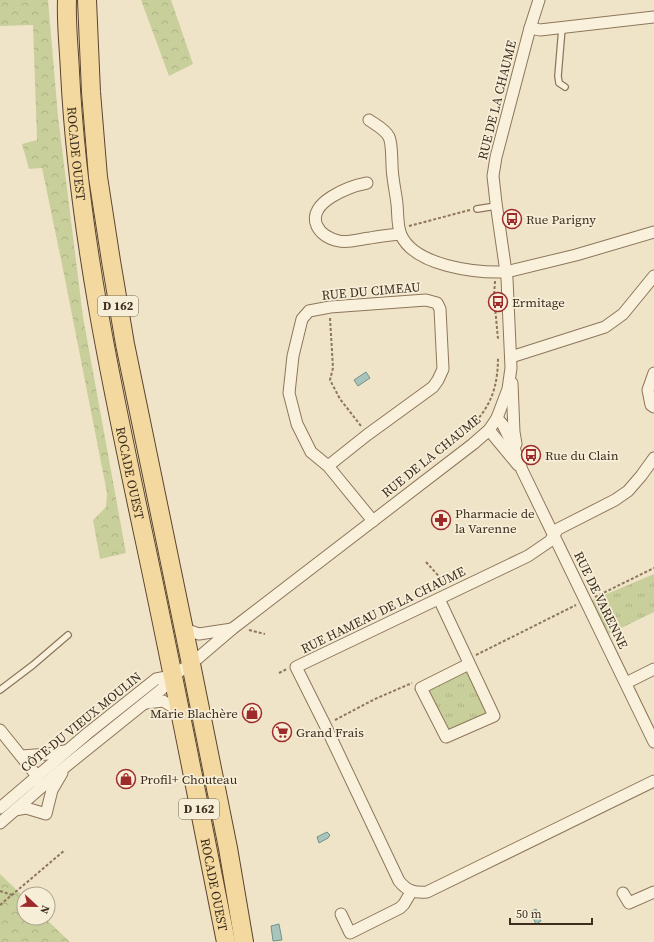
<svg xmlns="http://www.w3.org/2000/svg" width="654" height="942" viewBox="0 0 654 942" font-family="'Source Serif 4',serif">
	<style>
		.grass { fill: url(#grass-tufts) }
		.forest { fill: url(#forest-crowns) }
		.water { fill: #a9c4bc; stroke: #6f938a }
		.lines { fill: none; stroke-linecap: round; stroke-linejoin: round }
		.service-casing { stroke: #8d765c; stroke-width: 8 }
		.minor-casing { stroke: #8d765c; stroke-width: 13 }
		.primary-casing { stroke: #5b4430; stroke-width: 20 }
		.path { stroke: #8d765c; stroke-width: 2; stroke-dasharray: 3 2; stroke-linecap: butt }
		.service { stroke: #faf1dc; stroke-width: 5.5 }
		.minor { stroke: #faf1dc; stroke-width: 11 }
		.primary { stroke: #f3d9a0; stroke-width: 18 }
		.labels { text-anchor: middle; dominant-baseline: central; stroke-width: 3.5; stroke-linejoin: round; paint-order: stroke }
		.shield { fill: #f7eed8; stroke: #756857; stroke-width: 1 }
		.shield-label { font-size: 12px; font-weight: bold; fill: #3d2e20 }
		.street-label { font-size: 13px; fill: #3d2e20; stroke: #f7eed8 }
		.poi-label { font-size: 13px; fill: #3d2e20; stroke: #f7eed8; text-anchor: start }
	</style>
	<defs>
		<pattern id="grass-tufts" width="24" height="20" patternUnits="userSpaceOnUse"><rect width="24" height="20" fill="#c9cf9b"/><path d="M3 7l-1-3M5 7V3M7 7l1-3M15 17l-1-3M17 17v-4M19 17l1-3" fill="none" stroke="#aeb285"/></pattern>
		<pattern id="forest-crowns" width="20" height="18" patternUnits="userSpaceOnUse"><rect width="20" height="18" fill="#c9cf9b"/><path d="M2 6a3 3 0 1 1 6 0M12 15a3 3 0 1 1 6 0" fill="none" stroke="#aeb285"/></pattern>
	</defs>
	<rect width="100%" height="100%" fill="#f0e4c8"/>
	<g class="grass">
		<path d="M654,574V612L609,634L590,601Z"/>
		<path d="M468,670L489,713L447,733L426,690Z"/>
	</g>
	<g class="forest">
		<path d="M0,0H48L58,116L83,317L126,553L100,559L93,520L106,507L107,493L65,279L42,168L29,169L22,144L37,140L33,25L0,26Z"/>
		<path d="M141,0H171L193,64L169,76Z"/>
		<path d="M0,874L24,897V918H45L70,942H0Z"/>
	</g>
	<g class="water">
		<path d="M366,372L370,378L358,386L354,380Z"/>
		<path d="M327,832L330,835L328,838L319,843L317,837Z"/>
		<path d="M536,909L541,921L536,924L530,912Z"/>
		<path d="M279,924L282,940L273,941L271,926Z"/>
	</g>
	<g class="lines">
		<defs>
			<g id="service">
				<path d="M562,28L558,76L559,83L565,87"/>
				<path d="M477,209L496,206"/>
				<path d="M0,690L33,665L68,635"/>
			</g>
			<g id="minor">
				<path d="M530,28L540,30L654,17"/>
				<path d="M369,120C376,125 385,129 389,137C393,145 391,167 393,177C394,186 396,195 397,204C398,213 397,226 401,235C415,266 475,273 506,272L576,255L654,232"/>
				<path d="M367,183C351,186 306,202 317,226C321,234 330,239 339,241C349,243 360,239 370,238C380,236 390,235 400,234"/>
				<path d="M511,357L605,327L623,314L654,276"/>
				<path d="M654,373L648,390L651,405L654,407"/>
				<path d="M512,383L514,432L516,444"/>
				<path d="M497,418L503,425L514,448L522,470L654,742"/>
				<path d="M489,430L518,465"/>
				<path d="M654,458L641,476L628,491L615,500L558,529L550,541L528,556L296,667L325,725L399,881C407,891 414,893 427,892L654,781"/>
				<path d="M328,466L367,435L433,387L438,380L443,369L440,309L437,303L426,300L330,307L309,311L302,319L293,356L289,393L297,424L311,452L328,466L373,521"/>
				<path d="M439,599L494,716L446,737L421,688L469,664"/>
				<path d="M184,629L199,634L232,629"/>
				<path d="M626,683L654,669"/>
				<path d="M146,703L163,701L180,711"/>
				<path d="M0,730L37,776L38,783"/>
				<path d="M22,756L48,754L65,751"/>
				<path d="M0,808L88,733L156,679L172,676L191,664L232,629L473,444L489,430L497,418L508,389L511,368L507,279L496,203L493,176L496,157L530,28L539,0"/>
				<path d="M15,810L26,808L46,814L52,790L62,773"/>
				<path d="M0,823L60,771L162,689L172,676"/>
				<path d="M623,893L629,903L654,892"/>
				<path d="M341,914L350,933L400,908L404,904L411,892"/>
			</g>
			<g id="primary">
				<path id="s1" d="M67,0C66,24 69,48 70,72C78,229 111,383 144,537C173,672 199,807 226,942"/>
				<path d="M87,0L91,92L98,177L111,261L125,344L191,664L228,848L244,942"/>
			</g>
		</defs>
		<use href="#service" class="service-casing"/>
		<use href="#minor" class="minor-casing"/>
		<use href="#primary" class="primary-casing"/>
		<g class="path">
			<path d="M409,226L470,210"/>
			<path d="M495,281L494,296L498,339"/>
			<path d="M330,318L333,368L330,380L340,399L361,426"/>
			<path d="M443,452C477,422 498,407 498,357"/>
			<path d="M426,562L445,583"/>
			<path d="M595,597L654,568"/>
			<path d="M249,630L265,634"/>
			<path d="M476,655L576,605"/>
			<path d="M279,673L287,669"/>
			<path d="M335,720L375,699L412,683"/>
			<path d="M0,891L12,895"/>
			<path d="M0,905L65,850"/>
		</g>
		<use href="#service" class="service"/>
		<use href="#minor" class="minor"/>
		<use href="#primary" class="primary"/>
	</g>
	<defs>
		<symbol id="bus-ring" viewBox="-11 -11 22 22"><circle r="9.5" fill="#f7eed8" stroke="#9e2a2b" stroke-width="1.5"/><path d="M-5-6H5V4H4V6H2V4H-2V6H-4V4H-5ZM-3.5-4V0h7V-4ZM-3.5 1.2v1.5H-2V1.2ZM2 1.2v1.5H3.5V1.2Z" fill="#9e2a2b"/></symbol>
		<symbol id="pharmacy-ring" viewBox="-11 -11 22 22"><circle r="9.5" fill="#f7eed8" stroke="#9e2a2b" stroke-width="1.5"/><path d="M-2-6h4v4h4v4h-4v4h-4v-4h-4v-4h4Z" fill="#9e2a2b"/></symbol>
		<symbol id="shop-ring" viewBox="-11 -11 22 22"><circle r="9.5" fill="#f7eed8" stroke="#9e2a2b" stroke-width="1.5"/><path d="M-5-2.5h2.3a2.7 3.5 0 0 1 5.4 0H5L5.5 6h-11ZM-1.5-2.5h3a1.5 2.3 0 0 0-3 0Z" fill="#9e2a2b"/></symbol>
		<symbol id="supermarket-ring" viewBox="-11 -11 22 22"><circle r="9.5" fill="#f7eed8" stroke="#9e2a2b" stroke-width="1.5"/><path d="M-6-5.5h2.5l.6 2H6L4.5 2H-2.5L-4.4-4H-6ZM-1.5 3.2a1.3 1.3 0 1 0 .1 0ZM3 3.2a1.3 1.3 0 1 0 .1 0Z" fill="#9e2a2b"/></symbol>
	</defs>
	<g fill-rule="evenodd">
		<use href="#bus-ring" x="501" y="208" width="22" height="22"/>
		<use href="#bus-ring" x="487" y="291" width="22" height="22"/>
		<use href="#bus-ring" x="520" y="444" width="22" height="22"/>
		<use href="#pharmacy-ring" x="430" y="509" width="22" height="22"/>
		<use href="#shop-ring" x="241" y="702" width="22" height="22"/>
		<use href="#supermarket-ring" x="271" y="721" width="22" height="22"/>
		<use href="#shop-ring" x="115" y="768" width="22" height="22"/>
	</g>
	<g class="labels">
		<g class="shield">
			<rect x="98" y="296" width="40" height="20" rx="3"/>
			<rect x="179" y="799" width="40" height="20" rx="3"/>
		</g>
		<g class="shield-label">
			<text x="118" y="306">D 162</text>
			<text x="199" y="809">D 162</text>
		</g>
		<g class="street-label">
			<text transform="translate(497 100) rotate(-76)">RUE DE LA CHAUME</text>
			<text stroke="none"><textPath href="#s1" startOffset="154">ROCADE OUEST</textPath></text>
			<text transform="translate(371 291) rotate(-5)">RUE DU CIMEAU</text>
			<text transform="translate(431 456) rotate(-39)">RUE DE LA CHAUME</text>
			<text stroke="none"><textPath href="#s1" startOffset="478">ROCADE OUEST</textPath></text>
			<text transform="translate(601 600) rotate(64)">RUE DE VARENNE</text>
			<text transform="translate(383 610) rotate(-26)">RUE HAMEAU DE LA CHAUME</text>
			<text transform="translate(81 722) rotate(-39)">CÔTE DU VIEUX MOULIN</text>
			<text stroke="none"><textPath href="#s1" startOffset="898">ROCADE OUEST</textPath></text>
		</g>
		<g class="poi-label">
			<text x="526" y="219">Rue Parigny</text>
			<text x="512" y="302">Ermitage</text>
			<text x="545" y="455">Rue du Clain</text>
			<text x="455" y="513">Pharmacie de<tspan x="455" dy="15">la Varenne</tspan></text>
			<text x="238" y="713" text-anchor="end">Marie Blachère</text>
			<text x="296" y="732">Grand Frais</text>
			<text x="140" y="779">Profil+ Chouteau</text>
		</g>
	</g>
	<g transform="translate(36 906) rotate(112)"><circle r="19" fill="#f7eed8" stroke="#ada18e"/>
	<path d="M0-3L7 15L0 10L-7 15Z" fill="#9e2a2b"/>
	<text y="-6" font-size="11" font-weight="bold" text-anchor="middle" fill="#3d2e20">N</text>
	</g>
	<path d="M510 918v6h82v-6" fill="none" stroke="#3d2e20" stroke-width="2"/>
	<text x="516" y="918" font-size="12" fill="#3d2e20" stroke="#f7eed8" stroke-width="3" paint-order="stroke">50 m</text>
</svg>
